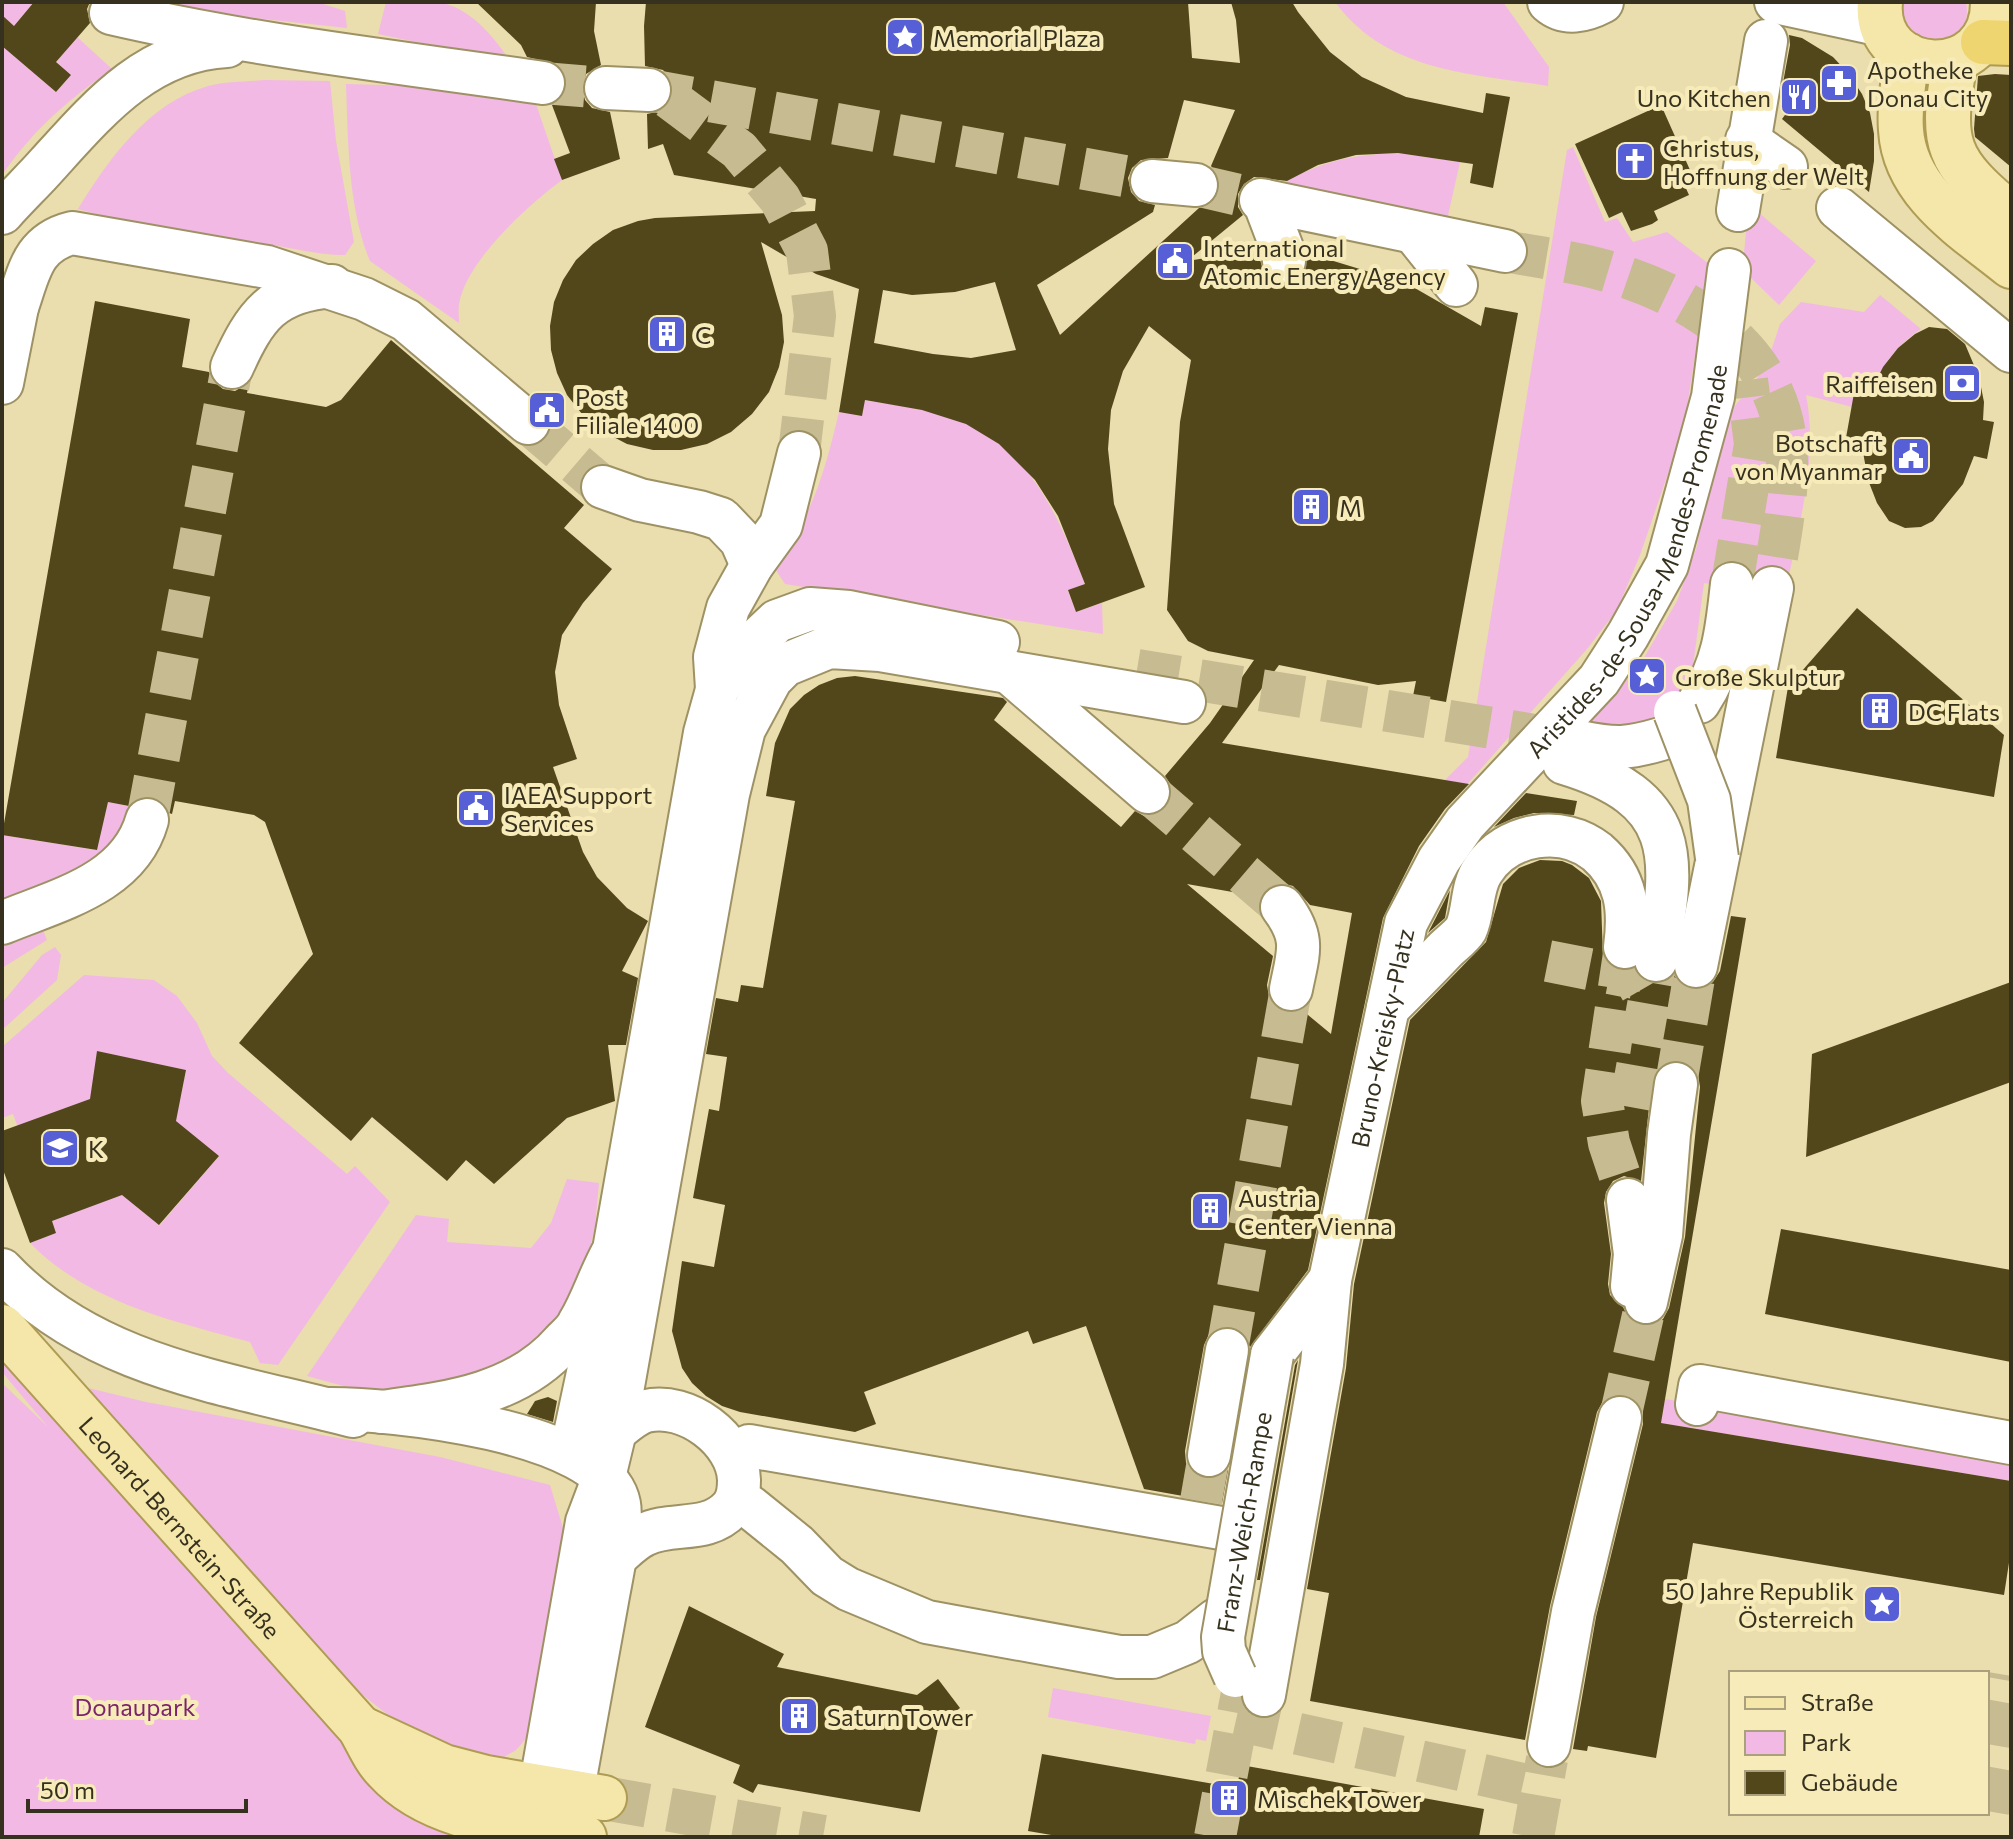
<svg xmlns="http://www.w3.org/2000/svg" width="2013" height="1839" viewBox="0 0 2013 1839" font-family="Commissioner,sans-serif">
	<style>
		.green { fill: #f2b9e4 }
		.building { fill: #52471b; fill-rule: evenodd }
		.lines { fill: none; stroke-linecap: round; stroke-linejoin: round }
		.minor-tunnel { stroke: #c6bb91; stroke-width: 42; stroke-dasharray: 42 21; stroke-linecap: butt }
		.major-tunnel { stroke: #c6bb91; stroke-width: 44; stroke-dasharray: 44 22; stroke-linecap: butt }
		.minor-casing { stroke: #9e9265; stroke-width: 46 }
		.major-casing { stroke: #ae9c54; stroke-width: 48 }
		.highway-casing { stroke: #ae9c54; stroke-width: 48 }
		.minor { stroke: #fff; stroke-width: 42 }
		.major { stroke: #f5e6a9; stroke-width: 44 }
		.highway { stroke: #efd570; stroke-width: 44 }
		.minor-bridge-casing { stroke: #9e9265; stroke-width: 46; stroke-linecap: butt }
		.minor-bridge { stroke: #fff; stroke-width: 42 }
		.labels { text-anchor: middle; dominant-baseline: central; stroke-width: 8; stroke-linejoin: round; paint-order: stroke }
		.poi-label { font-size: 24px; fill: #36311f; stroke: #f7ebba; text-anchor: start }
		.street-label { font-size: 24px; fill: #36311f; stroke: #f7ebba }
		.park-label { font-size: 24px; fill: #7c236d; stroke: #f7ebba }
	</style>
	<rect width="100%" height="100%" fill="#eaddae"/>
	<g class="green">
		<path d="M2,2H34L14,26L2,15Z"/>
		<path d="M136,2H317L345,11L347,28L169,9Z"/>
		<path d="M386,2C402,2 421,0 438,2C470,7 494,37 511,62L378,34Z"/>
		<path d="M1335,2H1503L1549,67L1548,86C1469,73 1387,72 1335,2Z"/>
		<path d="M1902,2H1966C1969,16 1965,36 1949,42C1942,44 1930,43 1922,43L1902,24Z"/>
		<path d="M77,37L112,69C66,102 37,126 4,172L2,46L56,92L71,75L56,62Z"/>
		<path d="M264,80L330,81L336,141L354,242L345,255C316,255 289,247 260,243C199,233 138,227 78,209C109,159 148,103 208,86C226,81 246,82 264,80Z"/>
		<path d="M346,84L417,86L536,104L562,180C528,205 466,261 459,304C458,310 459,317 459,323L370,261C348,209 348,139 346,84Z"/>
		<path d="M1573,147L1605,222L1617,218L1633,242L1667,232L1709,264L1684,427L1640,555L1617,610L1587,649L1447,807L1445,780L1468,757L1567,150Z"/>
		<path d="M1398,153L1460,162L1447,220L1278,185C1325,161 1346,155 1398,153Z"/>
		<path d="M1752,207L1816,261L1779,305L1752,279L1742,274L1748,211Z"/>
		<path d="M1880,295L1921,329C1902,342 1886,359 1877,380L1889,383L1852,407L1806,395C1819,461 1797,531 1785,596L1704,583L1691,681L1659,725L1582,732L1641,663L1677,601L1697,546L1708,488L1734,407L1756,380L1769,357L1780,324L1801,302L1864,312Z"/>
		<path d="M865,400C898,406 936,409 967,424C1035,457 1059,519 1085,584L1068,591L1076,612L1102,603L1103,634L785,584L772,564C779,555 789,546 795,535C818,498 829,454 839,412Z"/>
		<path d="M108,802L128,806L125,828L115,848L75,876L2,909V835L96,850Z"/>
		<path d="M40,923L47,940L2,968V941Z"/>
		<path d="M55,947L61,955L57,980L2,1030V1003L42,955Z"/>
		<path d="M84,975L154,980L177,996L197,1023L212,1056L228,1073L347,1174L355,1166L390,1202L278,1365L260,1363L250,1342C172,1321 88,1302 30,1243L56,1233L47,1208L92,1183L148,1194L138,1208L160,1225L219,1156L185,1150L167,1095L181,1097L186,1070L97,1052L101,1104L65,1108L38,1118L22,1138L13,1114L2,1118V1047Z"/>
		<path d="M567,1179L599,1183L595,1226L585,1270L557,1323L521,1354L473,1381L369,1393L307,1376L416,1215L449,1219L447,1242L531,1248L551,1223Z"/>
		<path d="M2,1351L156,1533L182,1558L377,1784L506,1837H2V1383L48,1427L2,1372Z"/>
		<path d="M80,1386L146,1402L440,1457L550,1485L563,1528L562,1576L531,1733L516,1750L499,1760L463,1751L401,1725L346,1682Z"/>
		<path d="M1665,1399L2011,1457V1481L1661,1423Z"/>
		<path d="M1053,1688L1211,1716L1206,1741L1196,1739L1195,1744L1048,1717Z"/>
	</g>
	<g class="building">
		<path d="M34,2H90L87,9L90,23L56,62L71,75L56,92L2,46V15L14,26Z"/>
		<path d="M476,2H596L594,31L601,65L586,74L582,88L585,100L592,108L610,112L620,159L562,180L554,159L570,153L552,105L561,98L567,87L565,73L557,64L527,57L521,45Z"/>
		<path d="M646,2H1188L1192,58L1240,63L1236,20L1231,2H1292L1298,12L1330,52L1362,77L1406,97L1483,113L1486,93L1510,97L1493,188L1470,183L1473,164L1398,153L1356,155L1318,165L1287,181L1254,177L1244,184L1238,194V207L1243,215L1187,261L1257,250L1265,276L1273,282L1286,285L1297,281L1305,272L1307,253L1406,283L1481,326L1485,307L1518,313L1446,702L1413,696L1416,681L1378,685L1279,665L1222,743L1469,784L1445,809L1419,846L1383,918L1308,1270L1250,1347L1243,1332L1230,1326L1219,1327L1209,1334L1204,1345L1185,1451L1186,1463L1193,1473L1204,1478H1217L1228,1470L1222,1503L1144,1489L1086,1326L1033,1344L1028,1331L864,1392L876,1424L855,1432L740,1412L722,1406L706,1396L692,1383L682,1368L672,1331L682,1261L714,1267L725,1205L693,1198L709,1109L719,1111L727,1057L706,1054L716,998L738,1002L741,985L763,988L795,801L766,796L775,743L790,709L804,695L819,685L837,678L855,676L1003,698L1007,702L994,720L1121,827L1135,811L1144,816L1155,815L1167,807L1172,796L1171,785L1165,776L1210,723L1254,660L1208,651L1188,641L1167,610L1180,422L1191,360L1149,326L1123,371L1111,410L1108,449L1114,504L1145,587L1076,612L1068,590L1085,584L1058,516L1035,480L999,444L966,424L922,410L865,400L862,416L839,412L859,289L816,274L761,242L782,315L784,342L779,367L769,392L752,414L731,432L707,444L681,450H653L627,444L602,431L582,414L567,395L557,373L551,350L550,326L554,302L563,280L576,260L593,244L613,230L638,221L655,218L815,211L816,199L674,175L663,144L648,149L647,114L661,111L670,102L673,90L670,78L663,70L645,66L644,26ZM1184,100L1235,110L1211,166L1218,176L1220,186L1216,198L1207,206L1199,208L1060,335L1037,285L1153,212L1155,205L1139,201L1131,192L1128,178L1132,168L1141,160L1168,158ZM995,282L1016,350L971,358L933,354L874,343L883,290L912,295L955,292ZM1281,883L1293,886L1310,905L1352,913L1331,1034L1302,1010L1287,1013L1275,1006L1269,997L1267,985L1273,956L1187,884L1261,897L1269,887Z"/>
		<path d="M1789,35L1802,38L1833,57L1848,73L1862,94L1870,113L1874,134V161L1869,192L1782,119L1799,96L1782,88L1790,45Z"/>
		<path d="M1995,74L2011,75V167L1975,137L1974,129L1978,76Z"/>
		<path d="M1661,105L1694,179L1684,184L1689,195L1654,211L1658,220L1652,224L1631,231L1622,212L1609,218L1575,144Z"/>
		<path d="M95,301L190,319L182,367L209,372L213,381L223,389L235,391L249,383L247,393L326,407L341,400L391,340L584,505L564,528L612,569L583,603L562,635L555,672L559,705L577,759L553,767L583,852L597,877L627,908L648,921L622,971L638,978L626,1045H608L615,1101L567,1118L494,1184L466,1160L447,1181L372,1117L351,1141L239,1043L313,954L265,822L254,815L175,801L172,814L169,813L166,805L157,798L145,796L133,801L129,806L108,802L97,850L2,835Z"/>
		<path d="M1929,327L1947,329L1965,344L1979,377L1984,402L1983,420L1994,422L1987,459L1974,456L1963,484L1933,521L1921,527L1905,528L1889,521L1877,503L1868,480L1863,452L1844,449L1856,382L1874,385L1883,367L1898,348L1915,334Z"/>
		<path d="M1857,608L2004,735L1994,797L1776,758L1788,687Z"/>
		<path d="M1526,793L1577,801L1574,815L1534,813L1514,818L1494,827Z"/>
		<path d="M1540,860L1562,861L1572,865L1589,878L1601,901L1603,957L1612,967L1622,971L1634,969L1641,979L1651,983H1663L1674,975L1681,984L1692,990L1703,989L1713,982L1720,971L1731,916L1746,918L1661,1423L2011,1481V1550L2004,1595L1693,1543L1656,1758L1588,1746L1587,1751L1573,1749L1596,1617L1643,1424V1412L1637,1401L1625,1395H1614L1603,1401L1597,1412L1550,1606L1525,1740L1310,1701L1329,1593L1307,1589L1346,1368L1354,1284L1410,1020L1486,942L1503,884L1519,868ZM1680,1060L1691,1066L1698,1074L1700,1087L1685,1237L1669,1308L1663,1319L1654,1325L1642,1326L1629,1319L1623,1307L1610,1295L1608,1284L1611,1254L1604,1203L1606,1192L1613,1181L1624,1176L1641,1181L1652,1080L1657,1070L1666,1062Z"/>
		<path d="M1450,890L1445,918L1428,933L1429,931Z"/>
		<path d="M2011,982V1082L1806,1157L1812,1054Z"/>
		<path d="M97,1051L186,1070L176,1121L219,1156L159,1225L122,1195L52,1221L56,1233L30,1243L2,1167V1131L90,1099Z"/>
		<path d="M1781,1229L2011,1270V1362L1765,1314Z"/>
		<path d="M1298,1360L1260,1580H1257L1295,1365Z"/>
		<path d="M548,1397L557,1401L553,1422L527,1414L535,1401Z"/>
		<path d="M689,1606L784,1654L777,1667L917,1695L938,1679L960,1708L939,1724L920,1812L758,1784L753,1793L733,1783L740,1765L645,1727Z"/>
		<path d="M1042,1754L1237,1788L1241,1765L1484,1809L1479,1837H1063L1028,1831Z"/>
	</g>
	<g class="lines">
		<g class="minor-tunnel">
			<path d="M543,83L606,88"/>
			<path d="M649,90L1152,181"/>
			<path d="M669,98L739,150L780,199L807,251L815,316L799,453"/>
			<path d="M1196,185L1261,200"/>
			<path d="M1505,251C1541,258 1579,262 1613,273C1695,298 1776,349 1786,442C1791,490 1779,541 1772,588"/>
			<path d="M528,423L603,487"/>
			<path d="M1732,584L1755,444L1747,380"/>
			<path d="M1137,670L1578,742"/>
			<path d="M1148,792L1282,907"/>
			<path d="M147,820L232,367"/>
			<path d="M1625,947L1602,1101L1609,1143L1628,1200"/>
			<path d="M1548,961L1634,978L1641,990"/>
			<path d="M1676,1084L1696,966"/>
			<path d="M1630,1107L1656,960"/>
			<path d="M1227,1350L1291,989"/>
			<path d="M1620,1418L1646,1302"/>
			<path d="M1201,1501L1209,1455"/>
			<path d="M1236,1720L1541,1788"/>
			<path d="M1215,1837L1242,1693"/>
			<path d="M1533,1837L1547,1759"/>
		</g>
		<g class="major-tunnel">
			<path d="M604,1798L823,1837"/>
			<path d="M1987,1811L2011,1676"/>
		</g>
		<defs>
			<g id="minor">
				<path d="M1549,2C1565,16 1585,11 1602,2"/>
				<path d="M1776,2L1882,25"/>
				<path d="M111,13C253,46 399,62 543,83"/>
				<path d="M606,88L649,90"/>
				<path d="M1747,140L1786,167"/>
				<path d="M1152,181L1196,185"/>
				<path d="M1261,200L1505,251"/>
				<path d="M1264,201L1283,251L1284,261"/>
				<path d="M1838,208L2011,351"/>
				<path d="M1738,210L1766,41"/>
				<path d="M2,213C17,196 33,181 48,164C98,109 147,50 227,46"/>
				<path d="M1416,235L1456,285"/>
				<path d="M2,302L17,307L2,383"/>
				<path d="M17,307C29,273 32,243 72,233L267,267L364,299L406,320L528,423"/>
				<path d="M232,367C255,316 272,291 332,286"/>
				<path d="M603,487L640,500L699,512L721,519L741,540L752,565"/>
				<path d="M1010,673L1148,792"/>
				<path d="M717,689L715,657L728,608L752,565L781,525L799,453"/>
				<path d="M1699,702C1724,664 1727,629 1732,584"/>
				<path d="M1580,742C1615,749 1627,749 1661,739"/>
				<path d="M1564,763C1680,798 1677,855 1656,960"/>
				<path d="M1282,907C1306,939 1298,953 1291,989"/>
				<path d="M2,923C57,900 129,884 147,820"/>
				<path d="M1696,966L1772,588"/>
				<path d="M1388,1008C1407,989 1426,970 1444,951C1451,944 1462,936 1466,929C1474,912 1471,887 1483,870C1507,833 1562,824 1597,852C1627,878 1630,910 1625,947"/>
				<path d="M1628,1200L1635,1254L1632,1286"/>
				<path d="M2,1270C94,1368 229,1383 353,1416"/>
				<path d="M1646,1302L1661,1235L1669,1134L1676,1084"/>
				<path d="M1272,1355L1330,1280"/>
				<path d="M1697,1404L1700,1386L2011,1443"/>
				<path d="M326,1409C387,1408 605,1430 619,1504C623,1524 611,1578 607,1601C593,1677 580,1752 566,1828"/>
				<path d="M382,1412C448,1403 517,1395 563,1342C569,1336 576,1330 579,1323C593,1300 600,1274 614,1250L705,733L717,690L742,654L777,621L810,609L849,612L998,642"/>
				<path d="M564,1450L575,1434L604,1298"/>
				<path d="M733,1454L749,1446L1221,1528"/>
				<path d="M1209,1455L1227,1350"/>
				<path d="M736,1501L750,1507L797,1545L827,1576L848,1589L927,1622L1119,1657H1152L1188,1642L1216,1620"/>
				<path d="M614,1558C624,1550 633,1540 644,1535C670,1521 707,1534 730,1509C738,1501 739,1490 739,1480C738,1440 686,1401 646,1411C635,1414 624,1424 615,1431"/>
				<path id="s1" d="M1264,1695L1322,1364L1330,1280L1406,923L1439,860L1465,823L1599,680L1628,635L1667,565L1713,397L1729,270"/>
				<path d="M1549,1745L1573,1612L1620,1418"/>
				<path d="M534,1823L587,1522L604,1477L615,1431L728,794L744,729L771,679L785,665L829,647L880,650L1184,702"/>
			</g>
			<g id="major">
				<path d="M1880,2C1873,80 1994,85 1993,2"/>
				<path d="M1907,55C1904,80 1899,105 1901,130C1905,194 1967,230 2011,266"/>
				<path d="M1955,61C1940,145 1945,160 2011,215"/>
				<path id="s2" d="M2,1327L360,1728C368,1742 375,1759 386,1770C434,1823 519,1825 584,1837"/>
				<path d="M360,1728L444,1767L486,1778L604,1798"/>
			</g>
			<path id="highway" d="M1983,42L2011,43"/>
		</defs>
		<use href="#minor" class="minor-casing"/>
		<use href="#major" class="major-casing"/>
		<use href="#highway" class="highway-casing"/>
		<use href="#minor" class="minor"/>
		<use href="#major" class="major"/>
		<use href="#highway" class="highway"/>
		<defs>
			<g id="minor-bridge">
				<path d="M1675,712L1709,800L1717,858"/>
				<path id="s3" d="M1235,1676L1224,1651L1223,1637L1272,1355"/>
			</g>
		</defs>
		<use href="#minor-bridge" class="minor-bridge-casing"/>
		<use href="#minor-bridge" class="minor-bridge"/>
	</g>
	<defs>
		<symbol id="sight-square" viewBox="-11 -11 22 22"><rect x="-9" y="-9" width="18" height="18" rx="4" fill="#565fd6" stroke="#f7ebba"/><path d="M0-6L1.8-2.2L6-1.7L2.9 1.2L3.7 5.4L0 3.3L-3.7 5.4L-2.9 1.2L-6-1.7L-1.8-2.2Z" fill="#fff"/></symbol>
		<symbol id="pharmacy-square" viewBox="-11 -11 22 22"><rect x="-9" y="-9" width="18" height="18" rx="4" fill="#565fd6" stroke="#f7ebba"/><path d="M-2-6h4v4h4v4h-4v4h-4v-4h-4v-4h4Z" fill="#fff"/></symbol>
		<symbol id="restaurant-square" viewBox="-11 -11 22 22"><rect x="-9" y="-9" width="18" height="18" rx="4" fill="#565fd6" stroke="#f7ebba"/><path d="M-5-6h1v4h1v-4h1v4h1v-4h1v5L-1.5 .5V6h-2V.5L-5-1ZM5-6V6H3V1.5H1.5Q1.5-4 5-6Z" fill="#fff"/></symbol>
		<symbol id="church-square" viewBox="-11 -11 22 22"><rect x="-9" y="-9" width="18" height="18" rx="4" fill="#565fd6" stroke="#f7ebba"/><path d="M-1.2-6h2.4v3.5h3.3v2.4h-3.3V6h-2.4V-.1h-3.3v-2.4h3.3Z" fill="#fff"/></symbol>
		<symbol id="civic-square" viewBox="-11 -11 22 22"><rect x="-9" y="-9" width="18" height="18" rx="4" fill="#565fd6" stroke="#f7ebba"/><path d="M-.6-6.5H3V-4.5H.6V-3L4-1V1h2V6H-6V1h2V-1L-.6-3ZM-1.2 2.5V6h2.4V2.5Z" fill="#fff"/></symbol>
		<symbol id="building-square" viewBox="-11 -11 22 22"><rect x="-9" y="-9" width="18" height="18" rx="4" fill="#565fd6" stroke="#f7ebba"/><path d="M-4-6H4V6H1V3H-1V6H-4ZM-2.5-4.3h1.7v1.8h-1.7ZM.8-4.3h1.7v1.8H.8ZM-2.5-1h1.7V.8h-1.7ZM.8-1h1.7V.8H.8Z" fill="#fff"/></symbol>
		<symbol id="bank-square" viewBox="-11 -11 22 22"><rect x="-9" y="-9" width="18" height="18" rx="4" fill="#565fd6" stroke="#f7ebba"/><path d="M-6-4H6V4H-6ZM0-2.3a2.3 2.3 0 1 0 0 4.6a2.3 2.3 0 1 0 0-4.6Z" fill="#fff"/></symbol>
		<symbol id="school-square" viewBox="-11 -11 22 22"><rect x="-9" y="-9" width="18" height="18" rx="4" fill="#565fd6" stroke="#f7ebba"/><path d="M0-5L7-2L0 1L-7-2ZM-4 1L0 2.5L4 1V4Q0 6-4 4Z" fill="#fff"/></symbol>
	</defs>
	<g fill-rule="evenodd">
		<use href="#sight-square" x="883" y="15" width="44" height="44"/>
		<use href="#pharmacy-square" x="1817" y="61" width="44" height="44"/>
		<use href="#restaurant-square" x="1777" y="75" width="44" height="44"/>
		<use href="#church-square" x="1613" y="139" width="44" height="44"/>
		<use href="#civic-square" x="1153" y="239" width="44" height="44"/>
		<use href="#building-square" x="645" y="312" width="44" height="44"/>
		<use href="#bank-square" x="1940" y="361" width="44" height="44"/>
		<use href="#civic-square" x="525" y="388" width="44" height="44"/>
		<use href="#civic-square" x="1889" y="434" width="44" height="44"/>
		<use href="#building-square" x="1289" y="485" width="44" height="44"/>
		<use href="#sight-square" x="1625" y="654" width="44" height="44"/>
		<use href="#building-square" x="1858" y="689" width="44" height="44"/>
		<use href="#civic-square" x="454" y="786" width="44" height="44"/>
		<use href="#school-square" x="38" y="1126" width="44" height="44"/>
		<use href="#building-square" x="1188" y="1189" width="44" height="44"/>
		<use href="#sight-square" x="1860" y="1582" width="44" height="44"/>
		<use href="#building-square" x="777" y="1694" width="44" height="44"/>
		<use href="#building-square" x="1207" y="1776" width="44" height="44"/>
	</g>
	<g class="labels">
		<g class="poi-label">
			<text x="933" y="37">Memorial Plaza</text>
			<text x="1867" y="69">Apotheke<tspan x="1867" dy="28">Donau City</tspan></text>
			<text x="1771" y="97" text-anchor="end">Uno Kitchen</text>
			<text x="1663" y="147">Christus,<tspan x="1663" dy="28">Hoffnung der Welt</tspan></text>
			<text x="1203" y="247">International<tspan x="1203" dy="28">Atomic Energy Agency</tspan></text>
			<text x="695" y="334">C</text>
			<text x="1934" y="383" text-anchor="end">Raiffeisen</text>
			<text x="575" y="396">Post<tspan x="575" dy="28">Filiale 1400</tspan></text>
			<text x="1883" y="442" text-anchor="end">Botschaft<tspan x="1883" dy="28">von Myanmar</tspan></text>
			<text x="1339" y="507">M</text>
			<text x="1675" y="676">Große Skulptur</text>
			<text x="1908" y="711">DC Flats</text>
			<text x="504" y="794">IAEA Support<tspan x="504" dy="28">Services</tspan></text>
			<text x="88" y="1148">K</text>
			<text x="1238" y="1197">Austria<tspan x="1238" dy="28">Center Vienna</tspan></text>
			<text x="1854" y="1590" text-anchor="end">50 Jahre Republik<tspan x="1854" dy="28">Österreich</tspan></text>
			<text x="827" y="1716">Saturn Tower</text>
			<text x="1257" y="1798">Mischek Tower</text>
		</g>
		<g class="street-label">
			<text stroke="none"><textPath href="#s1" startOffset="1218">Aristides-de-Sousa-Mendes-Promenade</textPath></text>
			<text stroke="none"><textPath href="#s1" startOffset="668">Bruno-Kreisky-Platz</textPath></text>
			<text stroke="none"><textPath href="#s3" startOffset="158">Franz-Weich-Rampe</textPath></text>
			<text stroke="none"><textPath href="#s2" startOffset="268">Leonard-Bernstein-Straße</textPath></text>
		</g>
		<g class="park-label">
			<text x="135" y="1706">Donaupark</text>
		</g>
	</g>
	<rect width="2013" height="1839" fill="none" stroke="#36311f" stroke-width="8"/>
	<rect x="1729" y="1671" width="260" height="144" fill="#f7ebba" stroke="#aaa17c" stroke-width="2"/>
	<rect x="1745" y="1697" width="40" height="12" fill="#f5e6a9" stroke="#aaa17c" stroke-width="2"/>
	<text x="1801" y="1711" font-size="24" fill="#36311f">Straße</text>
	<rect x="1745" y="1731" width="40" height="24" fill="#f2b9e4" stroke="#aaa17c" stroke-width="2"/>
	<text x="1801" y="1751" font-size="24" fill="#36311f">Park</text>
	<rect x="1745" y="1771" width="40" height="24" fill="#52471b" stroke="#aaa17c" stroke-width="2"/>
	<text x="1801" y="1791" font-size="24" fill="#36311f">Gebäude</text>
	<path d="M28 1799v12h218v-12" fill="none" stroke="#36311f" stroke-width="4"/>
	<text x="40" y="1799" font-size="24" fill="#36311f" stroke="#f7ebba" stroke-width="6" paint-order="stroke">50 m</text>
</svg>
